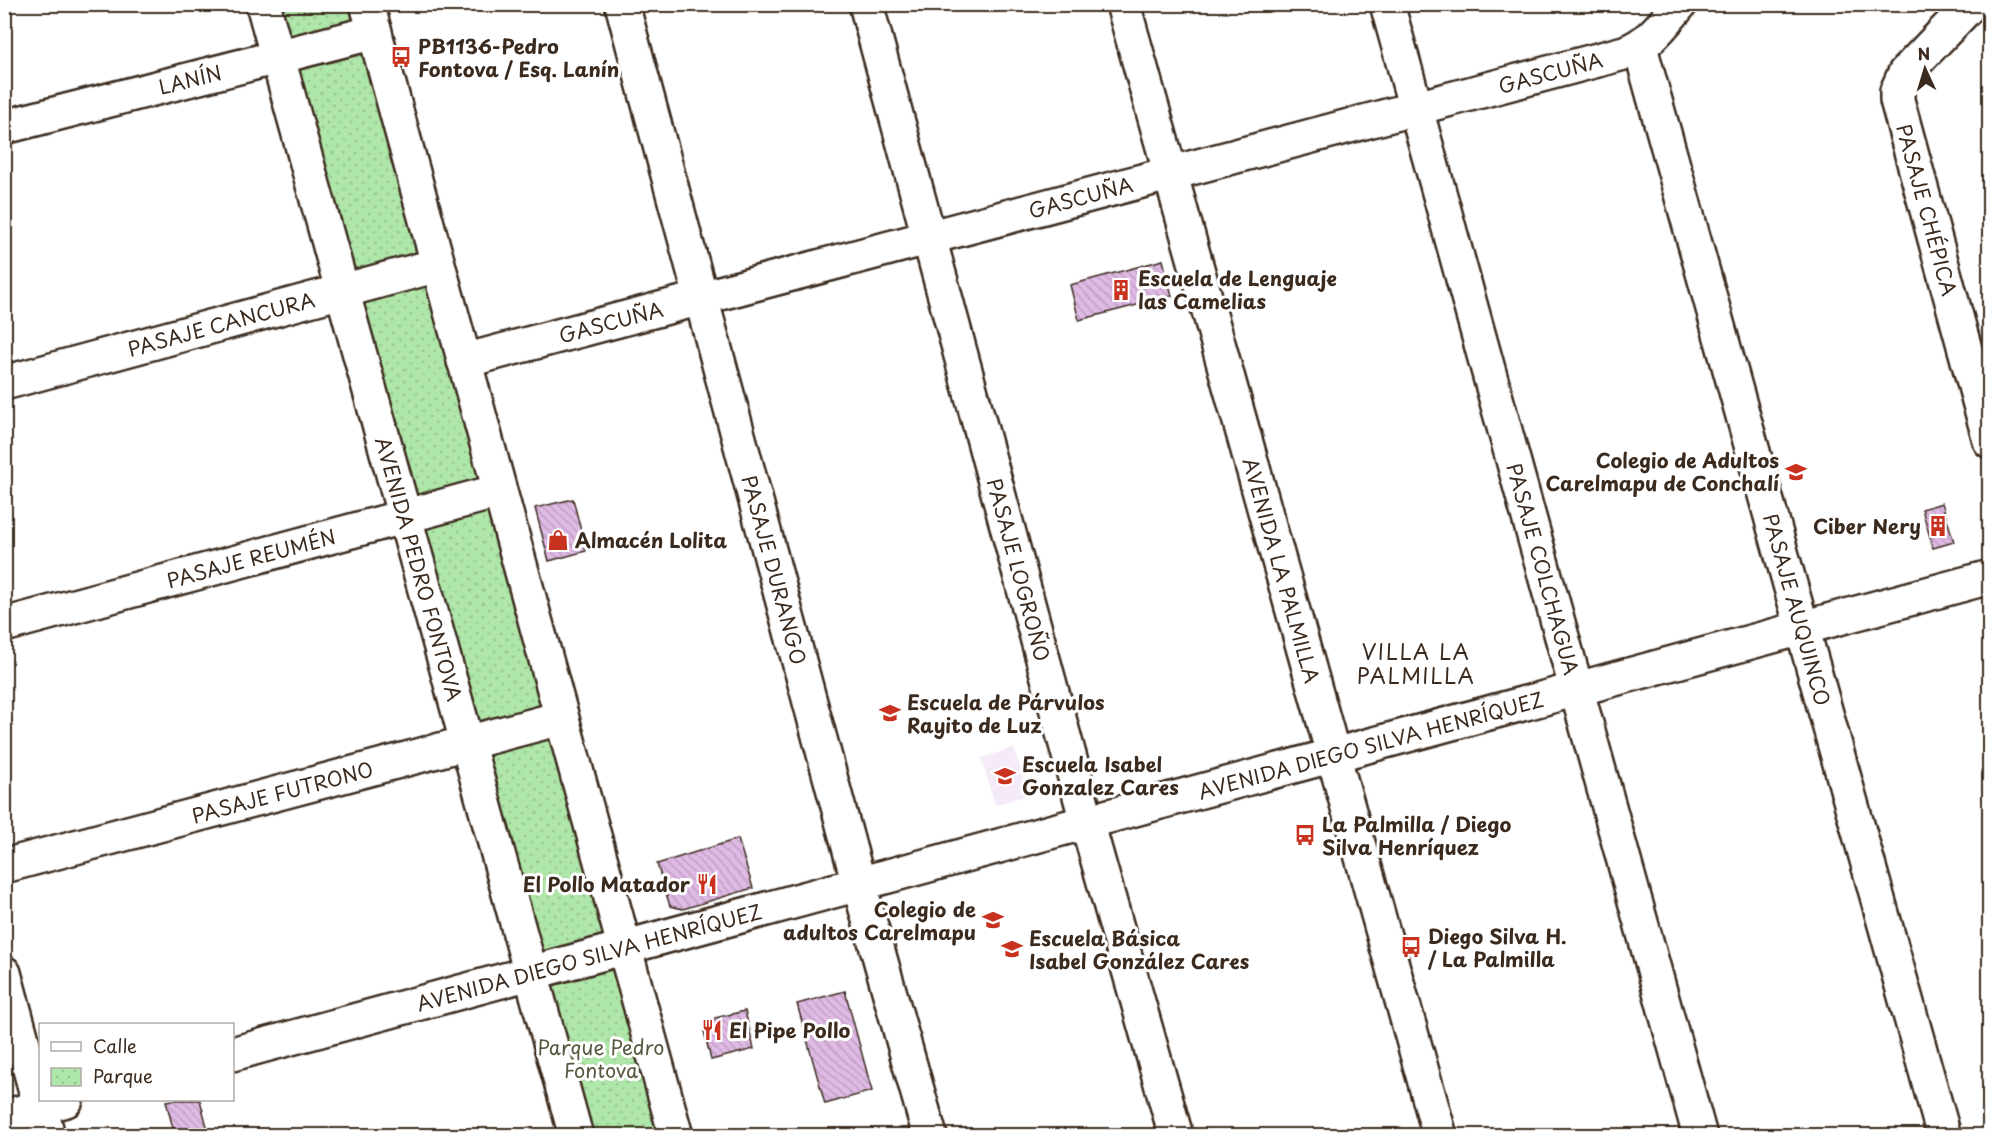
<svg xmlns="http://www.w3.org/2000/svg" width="1994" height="1140" viewBox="0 0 1994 1140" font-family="'Playpen Sans',sans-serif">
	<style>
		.built { fill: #f5eaf7 }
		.park { fill: url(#park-dots); stroke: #758864; stroke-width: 1.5 }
		.building { fill: url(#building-back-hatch); stroke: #3b2a1e; stroke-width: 1.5 }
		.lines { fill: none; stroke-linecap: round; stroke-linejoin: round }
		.street-casing { stroke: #3b2a1e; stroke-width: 38 }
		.secondary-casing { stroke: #3b2a1e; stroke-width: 38 }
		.street { stroke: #fff; stroke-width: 33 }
		.secondary { stroke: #fff; stroke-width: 33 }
		.labels { text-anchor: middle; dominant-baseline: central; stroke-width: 6; stroke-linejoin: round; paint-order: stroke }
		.poi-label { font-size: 20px; font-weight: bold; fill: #3b2a1e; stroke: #fff; text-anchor: start }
		.street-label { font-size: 20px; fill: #3b2a1e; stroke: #fff }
		.park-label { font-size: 20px; fill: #585941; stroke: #fff }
		.neighbourhood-label { font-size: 21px; letter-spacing: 1.5px; fill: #3b2a1e; stroke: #fff }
	</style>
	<defs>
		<pattern id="park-dots" width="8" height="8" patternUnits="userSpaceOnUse" patternTransform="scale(1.5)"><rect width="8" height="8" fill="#afe6a9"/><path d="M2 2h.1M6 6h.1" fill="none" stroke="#97c591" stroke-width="1.8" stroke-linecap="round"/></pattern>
		<pattern id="building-back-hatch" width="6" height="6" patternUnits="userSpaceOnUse" patternTransform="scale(1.5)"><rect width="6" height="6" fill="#dfbae4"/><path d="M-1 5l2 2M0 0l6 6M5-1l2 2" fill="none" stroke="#c0a0c3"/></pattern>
	</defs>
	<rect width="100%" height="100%" fill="#fff"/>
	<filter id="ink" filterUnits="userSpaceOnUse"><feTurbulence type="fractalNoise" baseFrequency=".0167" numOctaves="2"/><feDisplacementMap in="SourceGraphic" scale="12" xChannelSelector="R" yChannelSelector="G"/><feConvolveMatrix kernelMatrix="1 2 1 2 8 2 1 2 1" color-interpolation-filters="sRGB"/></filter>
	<g filter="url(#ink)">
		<path class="built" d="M1014,748L1028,795L995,805L981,758Z"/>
		<path class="park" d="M269,5H349L663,1135H582Z"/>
		<g class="building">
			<path d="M1163,260L1172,296L1079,320L1070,285Z"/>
			<path d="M573,499L586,551L549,561L535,508Z"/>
			<path d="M1942,503L1954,542L1933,548L1922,509Z"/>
			<path d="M738,839L753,888L683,909L670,906L657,864Z"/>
			<path d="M845,991L872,1091L825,1104L797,1004Z"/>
			<path d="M745,1011L754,1049L711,1060L704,1031L715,1018Z"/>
			<path d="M173,1100H200L209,1134L175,1136L166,1101Z"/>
		</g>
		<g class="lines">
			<defs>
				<g id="street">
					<path id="s1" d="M263,4L576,1136"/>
					<path id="s2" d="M622,4L859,884L930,1136"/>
					<path id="s3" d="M866,4L1087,822L1176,1136"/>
					<path id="s4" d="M1387,4L1700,1136"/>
					<path id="s5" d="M1971,4L1905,73L1897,91V100L1990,441"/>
					<path id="s6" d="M1640,47L1944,1136"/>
					<path id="s7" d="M4,127L375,32"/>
					<path id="s8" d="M464,361L1624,53C1649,45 1664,23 1680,4"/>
					<path id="s9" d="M4,383L438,265"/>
					<path id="s10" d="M4,625L499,491"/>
					<path id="s11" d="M4,866L561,718"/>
					<path d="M4,973L48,1136"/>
				</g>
				<g id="secondary">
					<path d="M367,4L676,1136"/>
					<path id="s12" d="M1123,4L1440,1136"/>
					<path id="s13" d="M232,1054L1990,577"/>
					<path d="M4,1117L66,1100"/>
				</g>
			</defs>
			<use href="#street" class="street-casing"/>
			<use href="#secondary" class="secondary-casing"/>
			<use href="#street" class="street"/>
			<use href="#secondary" class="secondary"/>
		</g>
	</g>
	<defs>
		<symbol id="bus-bare" viewBox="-9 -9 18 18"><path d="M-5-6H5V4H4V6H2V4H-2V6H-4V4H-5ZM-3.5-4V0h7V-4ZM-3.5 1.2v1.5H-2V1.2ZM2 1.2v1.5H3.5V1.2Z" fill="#c8321e" stroke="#fff" stroke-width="2.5" paint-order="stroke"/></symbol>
		<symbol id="building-bare" viewBox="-9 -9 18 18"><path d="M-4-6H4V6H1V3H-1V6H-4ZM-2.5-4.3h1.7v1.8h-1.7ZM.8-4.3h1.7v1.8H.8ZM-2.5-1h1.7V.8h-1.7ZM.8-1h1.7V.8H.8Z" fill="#c8321e" stroke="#fff" stroke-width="2.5" paint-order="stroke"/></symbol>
		<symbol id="school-bare" viewBox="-9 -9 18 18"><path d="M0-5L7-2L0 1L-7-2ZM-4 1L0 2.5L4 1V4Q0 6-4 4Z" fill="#c8321e" stroke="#fff" stroke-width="2.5" paint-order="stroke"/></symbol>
		<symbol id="shop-bare" viewBox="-9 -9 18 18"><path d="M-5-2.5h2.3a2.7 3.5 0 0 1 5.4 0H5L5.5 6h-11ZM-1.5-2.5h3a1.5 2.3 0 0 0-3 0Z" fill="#c8321e" stroke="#fff" stroke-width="2.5" paint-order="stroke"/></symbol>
		<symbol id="restaurant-bare" viewBox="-9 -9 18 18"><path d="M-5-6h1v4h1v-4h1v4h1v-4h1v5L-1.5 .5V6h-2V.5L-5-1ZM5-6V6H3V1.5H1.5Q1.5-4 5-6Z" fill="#c8321e" stroke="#fff" stroke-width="2.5" paint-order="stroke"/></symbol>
	</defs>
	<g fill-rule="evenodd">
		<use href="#bus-bare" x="386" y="42" width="30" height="30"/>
		<use href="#building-bare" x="1106" y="275" width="30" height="30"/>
		<use href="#school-bare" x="1781" y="457" width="30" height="30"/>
		<use href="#building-bare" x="1923" y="511" width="30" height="30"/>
		<use href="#shop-bare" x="543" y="525" width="30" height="30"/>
		<use href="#school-bare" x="875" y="698" width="30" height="30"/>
		<use href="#school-bare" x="990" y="761" width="30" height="30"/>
		<use href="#bus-bare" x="1290" y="820" width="30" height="30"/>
		<use href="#restaurant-bare" x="692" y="869" width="30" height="30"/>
		<use href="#school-bare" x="978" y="905" width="30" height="30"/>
		<use href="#bus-bare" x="1396" y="932" width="30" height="30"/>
		<use href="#school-bare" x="997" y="934" width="30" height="30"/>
		<use href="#restaurant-bare" x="697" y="1015" width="30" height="30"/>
	</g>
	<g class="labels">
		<g class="poi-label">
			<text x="418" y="46">PB1136-Pedro<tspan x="418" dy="23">Fontova / Esq. Lanín</tspan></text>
			<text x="1138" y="278">Escuela de Lenguaje<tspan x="1138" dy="23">las Camelias</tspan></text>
			<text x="1779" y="460" text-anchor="end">Colegio de Adultos<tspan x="1779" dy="23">Carelmapu de Conchalí</tspan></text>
			<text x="1921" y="526" text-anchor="end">Ciber Nery</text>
			<text x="575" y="540">Almacén Lolita</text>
			<text x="907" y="702">Escuela de Párvulos<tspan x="907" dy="23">Rayito de Luz</tspan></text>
			<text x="1022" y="764">Escuela Isabel<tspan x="1022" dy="23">Gonzalez Cares</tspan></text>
			<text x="1322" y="824">La Palmilla / Diego<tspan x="1322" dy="23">Silva Henríquez</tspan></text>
			<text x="690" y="884" text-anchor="end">El Pollo Matador</text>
			<text x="976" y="909" text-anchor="end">Colegio de<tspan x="976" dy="23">adultos Carelmapu</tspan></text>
			<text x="1428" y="936">Diego Silva H.<tspan x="1428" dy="23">/ La Palmilla</tspan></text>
			<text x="1029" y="938">Escuela Básica<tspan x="1029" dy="23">Isabel González Cares</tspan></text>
			<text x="729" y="1030">El Pipe Pollo</text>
		</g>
		<g class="street-label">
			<text stroke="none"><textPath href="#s8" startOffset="1124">GASCUÑA</textPath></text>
			<text stroke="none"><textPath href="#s7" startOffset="192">LANÍN</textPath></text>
			<text stroke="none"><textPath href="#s8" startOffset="638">GASCUÑA</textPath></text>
			<text stroke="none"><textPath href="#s5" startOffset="238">PASAJE CHÉPICA</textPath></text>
			<text stroke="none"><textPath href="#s8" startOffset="152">GASCUÑA</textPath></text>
			<text stroke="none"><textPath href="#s9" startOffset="225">PASAJE CANCURA</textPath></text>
			<text stroke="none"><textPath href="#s10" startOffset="256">PASAJE REUMÉN</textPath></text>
			<text stroke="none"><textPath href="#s1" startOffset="586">AVENIDA PEDRO FONTOVA</textPath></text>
			<text stroke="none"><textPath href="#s2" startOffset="586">PASAJE DURANGO</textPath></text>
			<text stroke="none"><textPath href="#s12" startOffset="588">AVENIDA LA PALMILLA</textPath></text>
			<text stroke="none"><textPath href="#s4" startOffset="586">PASAJE COLCHAGUA</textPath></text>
			<text stroke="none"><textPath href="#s3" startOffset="586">PASAJE LOGROÑO</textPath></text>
			<text stroke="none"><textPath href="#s6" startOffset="584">PASAJE AUQUINCO</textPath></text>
			<text stroke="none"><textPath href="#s13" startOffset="1180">AVENIDA DIEGO SILVA HENRÍQUEZ</textPath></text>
			<text stroke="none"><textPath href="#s11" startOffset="288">PASAJE FUTRONO</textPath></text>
			<text stroke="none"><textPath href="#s13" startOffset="370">AVENIDA DIEGO SILVA HENRÍQUEZ</textPath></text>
		</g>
		<g class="park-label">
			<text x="601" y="1047">Parque Pedro<tspan x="601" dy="23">Fontova</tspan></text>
		</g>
		<g class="neighbourhood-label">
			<text x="1416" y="651">VILLA LA<tspan x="1416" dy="24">PALMILLA</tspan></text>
		</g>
	</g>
	<rect width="1994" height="1140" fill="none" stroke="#fff" stroke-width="24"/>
	<rect x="12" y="12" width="1970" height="1116" fill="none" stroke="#3b2a1e" stroke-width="2" filter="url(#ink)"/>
	<rect x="39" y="1023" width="195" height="78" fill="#ffffff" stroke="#b1aaa5" stroke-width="1.5"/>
	<rect x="51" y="1042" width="30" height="9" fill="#ffffff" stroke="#b1aaa5" stroke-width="1.5"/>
	<text x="93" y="1053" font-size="18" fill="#3b2a1e">Calle</text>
	<rect x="51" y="1068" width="30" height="18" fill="url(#park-dots)" stroke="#b1aaa5" stroke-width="1.5"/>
	<text x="93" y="1083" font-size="18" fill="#3b2a1e">Parque</text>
	<g transform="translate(1925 69) rotate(356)" stroke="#ffffff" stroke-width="4.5" paint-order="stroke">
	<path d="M0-4.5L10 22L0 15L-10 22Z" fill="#3b2a1e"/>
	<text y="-9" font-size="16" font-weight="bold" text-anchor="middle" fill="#3b2a1e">N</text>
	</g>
</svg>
